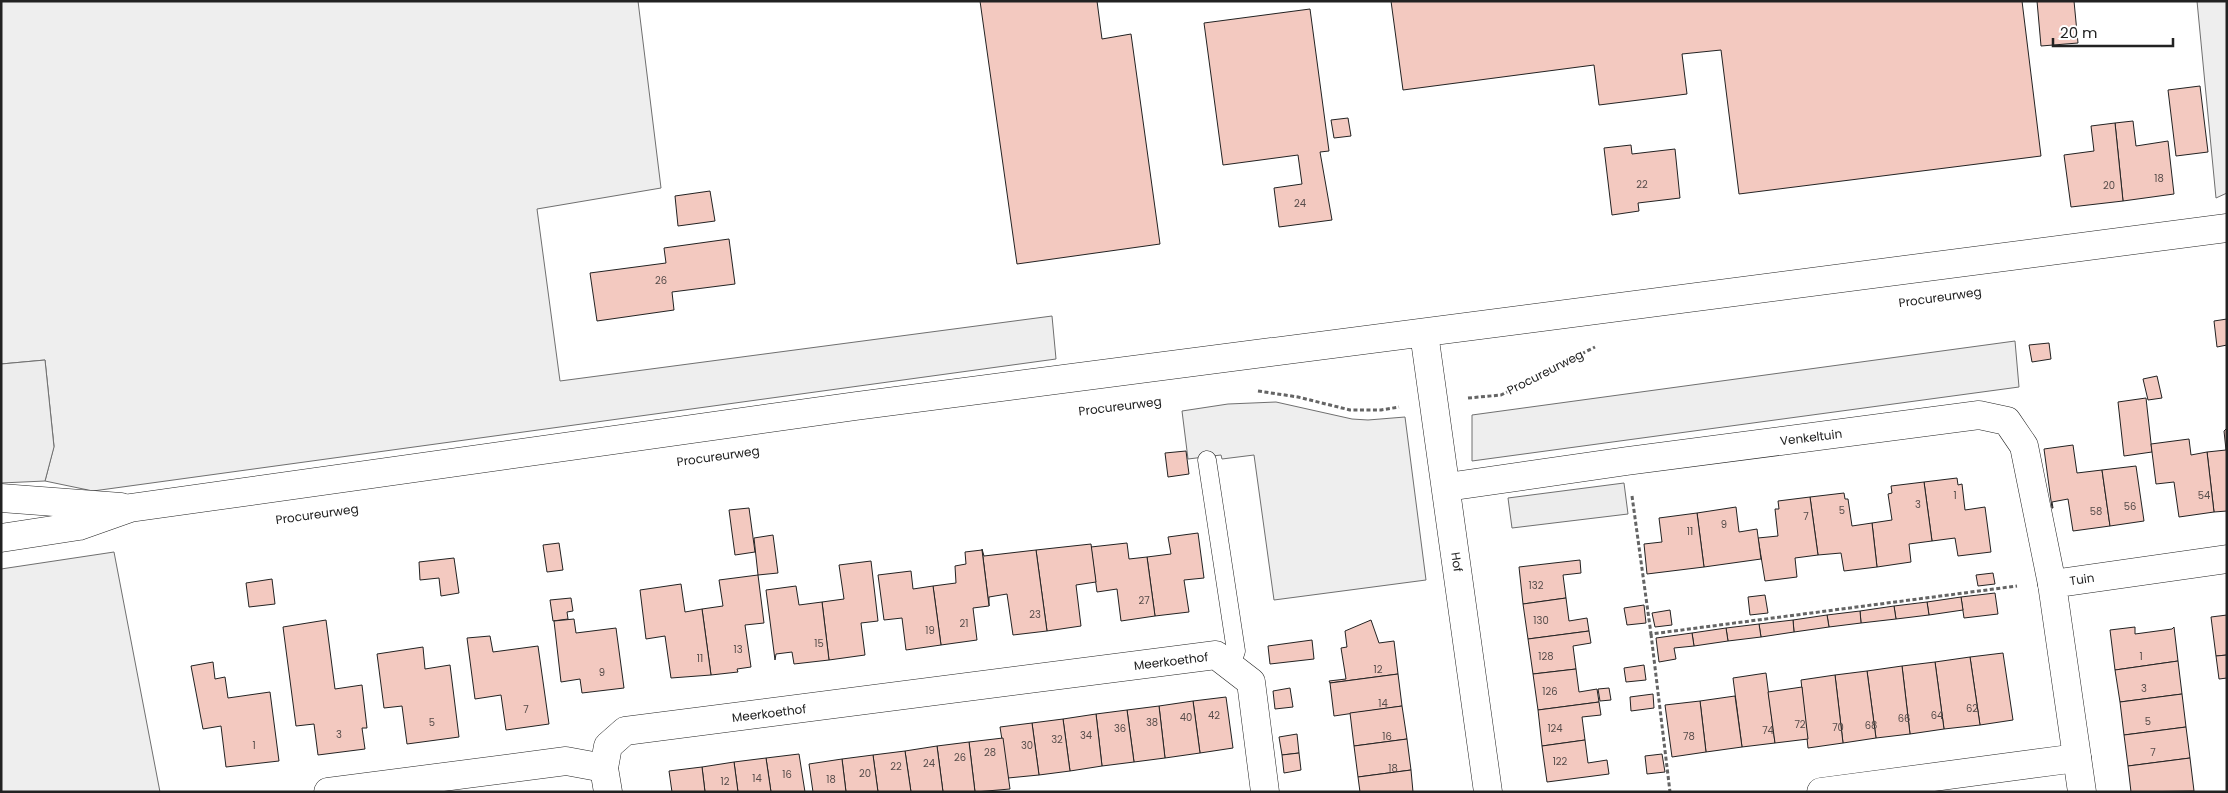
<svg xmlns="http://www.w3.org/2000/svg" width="2228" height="793" viewBox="0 0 2228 793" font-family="Poppins,sans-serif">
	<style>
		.grass { fill: #eee; stroke: #6f6f6f }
		.parking { fill: #ededed; stroke: #6f6f6f }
		.building { fill: #f3c9c0; stroke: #222 }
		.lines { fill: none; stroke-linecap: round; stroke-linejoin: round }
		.service-casing { stroke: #222; stroke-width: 19 }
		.minor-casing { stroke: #222; stroke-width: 29 }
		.secondary-casing { stroke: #222; stroke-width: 29 }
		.path { stroke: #646464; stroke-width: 3; stroke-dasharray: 4 2.5; stroke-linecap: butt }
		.service { stroke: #fff; stroke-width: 18 }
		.minor { stroke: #fff; stroke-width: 28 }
		.secondary { stroke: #fff; stroke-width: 28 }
		.labels { text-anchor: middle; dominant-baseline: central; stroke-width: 4; stroke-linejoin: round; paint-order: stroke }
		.number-label { font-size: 10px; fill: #564c4a }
		.street-label { font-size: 12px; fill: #222; stroke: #fff }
	</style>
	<rect width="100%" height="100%" fill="#fff"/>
	<g class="grass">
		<path d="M1,1H638L661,188L537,209L560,381L1052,316L1056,359L93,491L45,481L54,446L45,360L1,364Z"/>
		<path d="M2197,1H2227V193L2216,198Z"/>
		<path d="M2015,341L2019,387L1472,461V415Z"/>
		<path d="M1276,402L1352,419L1368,420L1405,417L1426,580L1274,600L1254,455L1222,459L1221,455L1188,459L1182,411L1228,404Z"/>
		<path d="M114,552L160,792H1V569Z"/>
	</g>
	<g class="parking">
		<path d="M45,360L54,447L45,481L1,483V364Z"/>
		<path d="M1624,483L1628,514L1512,528L1508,498Z"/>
	</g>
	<g class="building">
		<path d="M980,1H1097L1102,39L1131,34L1160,244L1017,264Z"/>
		<path d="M1391,1H2022L2041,156L1739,194L1721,50L1682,54L1687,94L1599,105L1594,65L1403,90Z"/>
		<path d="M2037,1H2074L2078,43L2041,46Z"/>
		<path d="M1310,9L1329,151L1320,152L1332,220L1279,227L1274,188L1302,184L1298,155L1223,165L1204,23Z"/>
		<path d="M2200,86L2208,152L2176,156L2168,90Z"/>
		<path d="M1348,118L1351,136L1334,138L1331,120Z"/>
		<path d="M2133,121L2136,146L2168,141L2174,194L2123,201L2115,123Z"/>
		<path d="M2115,123L2123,201L2071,207L2064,155L2094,151L2091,126Z"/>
		<path d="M1631,145L1632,154L1675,149L1680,198L1638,203L1639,211L1612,215L1604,148Z"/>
		<path d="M710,191L715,221L678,226L675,196Z"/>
		<path d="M729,239L735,284L672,292L674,310L597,321L590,273L666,263L664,248Z"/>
		<path d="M2227,319V345L2217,347L2214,321Z"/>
		<path d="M2049,343L2051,359L2032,362L2029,345Z"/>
		<path d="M2157,376L2162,398L2148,400L2143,379Z"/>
		<path d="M2146,398L2152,452L2124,456L2118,402Z"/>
		<path d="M2227,428V511L2214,512L2207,452L2226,450L2224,431Z"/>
		<path d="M2189,439L2191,455L2207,452L2214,512L2179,517L2174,482L2156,484L2151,444Z"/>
		<path d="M2073,445L2077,473L2102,470L2110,526L2073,531L2068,499L2052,502L2053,508H2052L2044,449Z"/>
		<path d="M1186,451L1189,474L1168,477L1165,453Z"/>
		<path d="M2136,466L2144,521L2110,526L2102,470Z"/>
		<path d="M1957,478L1958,485L1962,484L1965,510L1985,507L1991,552L1958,556L1955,538L1932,541L1924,482Z"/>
		<path d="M1924,482L1932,541L1909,544L1911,562L1877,567L1872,523L1892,520L1888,494L1892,493L1891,486Z"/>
		<path d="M1844,493L1845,499H1848L1852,526L1872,523L1877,567L1844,571L1841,553L1818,555L1810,497Z"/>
		<path d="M1810,497L1818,555L1795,558L1797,577L1765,581L1758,538L1778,536L1775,509H1779L1778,501Z"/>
		<path d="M1736,507L1739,532L1757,529L1761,559L1704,567L1697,513Z"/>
		<path d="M749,508L755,552L735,555L729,510Z"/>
		<path d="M1697,513L1704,567L1647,574L1644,544L1662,542L1659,518Z"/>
		<path d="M1198,533L1204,578L1184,580L1189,612L1155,616L1147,557L1171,554L1168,537Z"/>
		<path d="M773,535L778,573L758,575L754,538Z"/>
		<path d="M559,543L563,570L547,572L543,545Z"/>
		<path d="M1127,543L1129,559L1147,557L1155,616L1121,621L1117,589L1097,592L1091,547Z"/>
		<path d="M1091,544L1096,582L1076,585L1081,626L1047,631L1036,550Z"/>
		<path d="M982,549L984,556L1036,550L1047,631L1013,635L1007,594L989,597V606Z"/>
		<path d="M982,550L989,606L973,608L977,640L941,645L933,586L956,583L955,566L966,564L965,552Z"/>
		<path d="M454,558L459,593L441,596L439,578L420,580L419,562Z"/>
		<path d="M1580,560L1581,573L1563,575L1566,598L1523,604L1519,567Z"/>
		<path d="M871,561L878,621L861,623L865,655L829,660L822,602L844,599L839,565Z"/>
		<path d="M911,571L913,589L933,586L941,645L906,650L902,618L884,620L878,575Z"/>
		<path d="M1993,573L1995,584L1978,586L1976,575Z"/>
		<path d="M758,575L764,623L745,625L751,667L737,669L738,672L711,675L702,609L723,606L719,580Z"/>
		<path d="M272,579L275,604L249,607L246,583Z"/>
		<path d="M681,584L685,612L702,609L711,675L671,678L665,636L646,639L640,590Z"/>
		<path d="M796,586L799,605L822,602L829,660L794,664L792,652L776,654L775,660L766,590Z"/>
		<path d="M1995,593L1998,614L1964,618L1961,597Z"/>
		<path d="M1765,595L1768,613L1750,615L1748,597Z"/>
		<path d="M1961,597L1963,610L1929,615L1927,602Z"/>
		<path d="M571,598L573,611L567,612L568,619L553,621L550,600Z"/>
		<path d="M1566,598L1569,621L1587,618L1589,631L1528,639L1523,604Z"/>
		<path d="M1927,602L1929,615L1896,619L1894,606Z"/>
		<path d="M1644,605L1646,623L1627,625L1624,608Z"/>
		<path d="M1894,606L1896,619L1861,623L1860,611Z"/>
		<path d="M1670,610L1672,625L1655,627L1652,613Z"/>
		<path d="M1860,611L1861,623L1829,627L1827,615Z"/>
		<path d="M1827,615L1829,627L1794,632L1793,620Z"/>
		<path d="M2227,615V655L2216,656L2211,617Z"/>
		<path d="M574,619L576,633L616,628L624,688L582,693L580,679L561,682L554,621Z"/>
		<path d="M326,620L335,689L362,685L367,728H362L365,749L318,755L314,724L296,726L283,627Z"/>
		<path d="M1371,620L1379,643L1394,641L1398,674L1330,683L1329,681L1346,679L1341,648L1347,647L1345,631Z"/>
		<path d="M1793,620L1794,632L1761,637L1759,624Z"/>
		<path d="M1759,624L1761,637L1728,641L1726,628Z"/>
		<path d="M2135,627V634L2172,629L2174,627L2178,661L2115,670L2110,630Z"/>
		<path d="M1726,628L1728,641L1694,646L1692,633Z"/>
		<path d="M1589,631L1591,643L1573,646L1576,669L1533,674L1528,639Z"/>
		<path d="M1692,633L1694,646L1674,648L1676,659L1659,662L1656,638Z"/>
		<path d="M490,636L493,652L538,646L549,724L506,730L501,695L475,699L467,638Z"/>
		<path d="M1312,640L1314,659L1270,664L1268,646Z"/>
		<path d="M423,647L425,669L450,665L459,737L407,744L402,706L384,708L377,654Z"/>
		<path d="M2003,653L2013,720L1980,725L1970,657Z"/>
		<path d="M2227,655V678L2219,679L2216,656Z"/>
		<path d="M1970,657L1980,725L1944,729L1935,662Z"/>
		<path d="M2178,661L2182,694L2120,702L2115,670Z"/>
		<path d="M213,662L215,679L225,677L228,698L270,692L279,761L226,767L221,726L203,729L191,666Z"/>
		<path d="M1935,662L1944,729L1910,734L1902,666Z"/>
		<path d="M1644,665L1646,680L1626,682L1624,668Z"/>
		<path d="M1902,666L1910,734L1876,738L1867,671Z"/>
		<path d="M1576,669L1579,692L1597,689L1599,702L1538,710L1533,674Z"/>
		<path d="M1867,671L1876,738L1843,743L1835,675Z"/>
		<path d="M1766,673L1775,743L1742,747L1733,678Z"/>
		<path d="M1398,674L1402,706L1334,716L1330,683Z"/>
		<path d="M1835,675L1843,743L1808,748L1801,680Z"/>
		<path d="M1802,687L1808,739L1775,743L1768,692Z"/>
		<path d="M1290,688L1293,707L1275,709L1273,691Z"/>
		<path d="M1609,688L1611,700L1600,701L1598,689Z"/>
		<path d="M1653,694L1654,708L1631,711L1630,697Z"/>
		<path d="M2182,694L2186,727L2124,735L2120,702Z"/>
		<path d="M1735,696L1742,747L1706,752L1700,701Z"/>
		<path d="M1226,697L1233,748L1200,753L1193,701Z"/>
		<path d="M1193,701L1200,753L1165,758L1159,706Z"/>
		<path d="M1700,701L1706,752L1672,757L1665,705Z"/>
		<path d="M1599,702L1601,715L1582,717L1585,740L1542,746L1538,710Z"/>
		<path d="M1159,706L1165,758L1134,762L1127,710Z"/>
		<path d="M1402,706L1407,739L1354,746L1350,713Z"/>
		<path d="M1127,710L1134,762L1102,766L1096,714Z"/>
		<path d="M1096,714L1102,766L1070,771L1063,719Z"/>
		<path d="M1063,719L1070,771L1039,775L1032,723Z"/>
		<path d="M1032,723L1039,775L1008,778L1000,727Z"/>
		<path d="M2186,727L2190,758L2128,766L2124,735Z"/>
		<path d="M1297,734L1299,753L1282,755L1279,737Z"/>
		<path d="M1003,738L1010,789L975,792L969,742Z"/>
		<path d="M1407,739L1411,770L1358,777L1354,746Z"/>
		<path d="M1585,740L1588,763L1607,760L1609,774L1547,782L1542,746Z"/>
		<path d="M969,742L975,792H943L937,746Z"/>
		<path d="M937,746L943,792H911L905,751Z"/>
		<path d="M905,751L911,792H878L873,755Z"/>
		<path d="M1299,753L1301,770L1284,773L1282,755Z"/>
		<path d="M799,754L805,792H771L766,758Z"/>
		<path d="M1662,754L1665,772L1647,774L1645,756Z"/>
		<path d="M873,755L878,792H846L842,759Z"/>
		<path d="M766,758L771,792H738L734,762Z"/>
		<path d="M2190,758L2194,791L2131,792L2128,766Z"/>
		<path d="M842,759L846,792H813L809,764Z"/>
		<path d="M734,762L738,792H705L702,767Z"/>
		<path d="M702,767L705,792H672L669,771Z"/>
		<path d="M1411,770L1413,792H1360L1358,777Z"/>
	</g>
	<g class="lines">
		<defs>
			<path id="service" d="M1207,460L1236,651L1231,666"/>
			<g id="minor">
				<path d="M1424,333L1488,792"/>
				<path d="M1447,487L1627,461L1979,415L2007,421L2024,446L2052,584"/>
				<path d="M328,792L566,761L604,768"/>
				<path d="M608,792L604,768L608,746L625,731L1216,655L1251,682L1265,792"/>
				<path d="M1821,792L2077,758"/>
				<path d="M2082,792L2052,584L2227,559"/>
			</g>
			<g id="secondary">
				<path d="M1,498L121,507"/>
				<path d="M1,538L79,526L130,508L856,406L2227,228"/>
			</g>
		</defs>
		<use href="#service" class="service-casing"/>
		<use href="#minor" class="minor-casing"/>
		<use href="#secondary" class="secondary-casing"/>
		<g class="path">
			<path d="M1258,391L1298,397L1350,410H1381L1399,407"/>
			<path d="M1468,398L1501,395L1595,347"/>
			<path d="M1632,496L1651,634L2017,586"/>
			<path d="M1651,634L1670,792"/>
		</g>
		<use href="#service" class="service"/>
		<use href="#minor" class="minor"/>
		<use href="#secondary" class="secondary"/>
	</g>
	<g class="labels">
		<g class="number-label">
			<text x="2159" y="178">18</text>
			<text x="1642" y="184">22</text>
			<text x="2109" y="185">20</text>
			<text x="1300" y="203">24</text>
			<text x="661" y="280">26</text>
			<text x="1955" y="495">1</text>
			<text x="2204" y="495">54</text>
			<text x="1918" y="504">3</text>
			<text x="2130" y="506">56</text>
			<text x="1842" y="510">5</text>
			<text x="2096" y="511">58</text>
			<text x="1806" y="516">7</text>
			<text x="1724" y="524">9</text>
			<text x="1690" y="531">11</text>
			<text x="1536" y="585">132</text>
			<text x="1144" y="600">27</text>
			<text x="1035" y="614">23</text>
			<text x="1541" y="620">130</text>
			<text x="964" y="623">21</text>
			<text x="930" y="630">19</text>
			<text x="819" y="643">15</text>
			<text x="738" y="649">13</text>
			<text x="1546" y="656">128</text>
			<text x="2141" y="656">1</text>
			<text x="700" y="658">11</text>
			<text x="1378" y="669">12</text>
			<text x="602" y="672">9</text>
			<text x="2144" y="688">3</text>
			<text x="1550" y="691">126</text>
			<text x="1383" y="703">14</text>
			<text x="1972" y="708">62</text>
			<text x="526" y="709">7</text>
			<text x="1214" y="715">42</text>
			<text x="1937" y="715">64</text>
			<text x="1186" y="717">40</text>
			<text x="1904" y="718">66</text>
			<text x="2148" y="721">5</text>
			<text x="432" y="722">5</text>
			<text x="1152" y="722">38</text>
			<text x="1800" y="724">72</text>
			<text x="1871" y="725">68</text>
			<text x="1838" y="727">70</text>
			<text x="1120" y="728">36</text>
			<text x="1555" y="728">124</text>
			<text x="1768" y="730">74</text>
			<text x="339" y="734">3</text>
			<text x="1086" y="735">34</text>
			<text x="1387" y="736">16</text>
			<text x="1689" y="736">78</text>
			<text x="1057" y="739">32</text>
			<text x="254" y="745">1</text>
			<text x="1027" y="745">30</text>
			<text x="990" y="752">28</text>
			<text x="2153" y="752">7</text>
			<text x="960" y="757">26</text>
			<text x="1560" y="761">122</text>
			<text x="929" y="763">24</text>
			<text x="896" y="766">22</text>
			<text x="1393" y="768">18</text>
			<text x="865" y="773">20</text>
			<text x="787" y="774">16</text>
			<text x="757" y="778">14</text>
			<text x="831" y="779">18</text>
			<text x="725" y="781">12</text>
		</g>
		<g class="street-label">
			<text transform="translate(1940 297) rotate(-8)">Procureurweg</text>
			<text transform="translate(1545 372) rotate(-27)">Procureurweg</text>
			<text transform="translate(1120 406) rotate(-7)">Procureurweg</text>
			<text transform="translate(1811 437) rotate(-7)">Venkeltuin</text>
			<text transform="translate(718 456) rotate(-8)">Procureurweg</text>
			<text transform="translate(317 514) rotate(-8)">Procureurweg</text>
			<text transform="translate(1457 562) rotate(82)">Hof</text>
			<text transform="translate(2082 579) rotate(-8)">Tuin</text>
			<text transform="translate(1171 661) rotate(-7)">Meerkoethof</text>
			<text transform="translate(769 713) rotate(-7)">Meerkoethof</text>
		</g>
	</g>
	<rect width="2228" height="793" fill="none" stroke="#222222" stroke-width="5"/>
	<path d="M2053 38v8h120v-8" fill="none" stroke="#222222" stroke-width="2.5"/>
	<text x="2060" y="38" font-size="15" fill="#222222" stroke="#ffffff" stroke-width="4" paint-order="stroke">20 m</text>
</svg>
